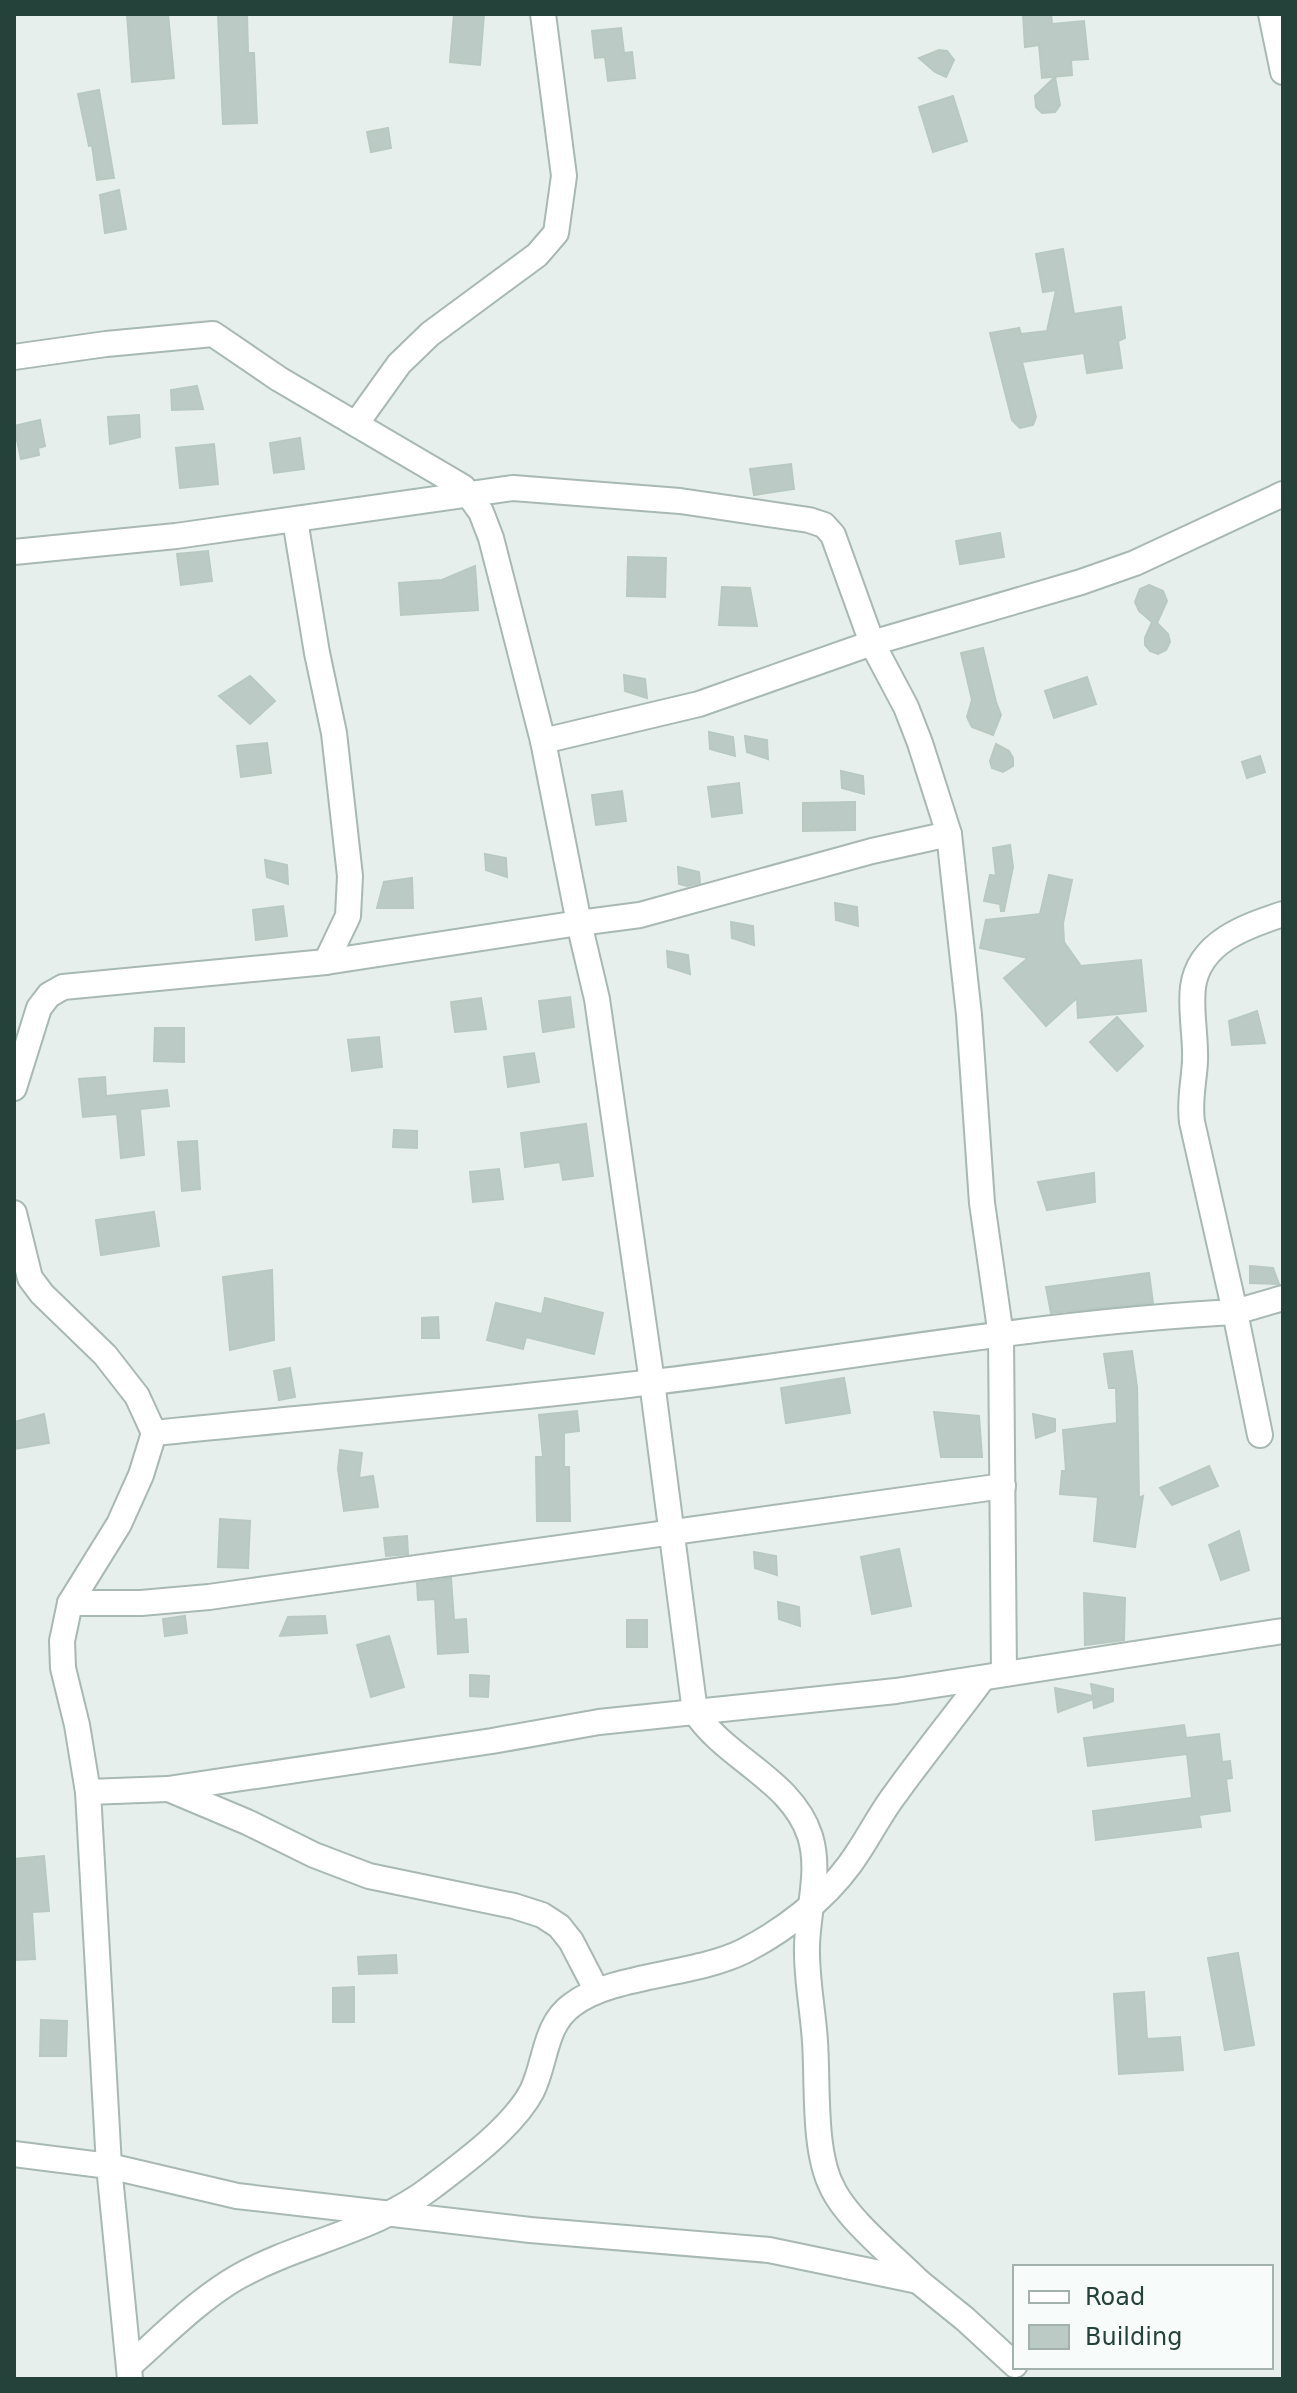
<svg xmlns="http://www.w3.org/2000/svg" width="1297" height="2393" viewBox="0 0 1297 2393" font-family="'DejaVu Sans',sans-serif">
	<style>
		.building { fill: #bbcac4; stroke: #b8c9c2; stroke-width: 2 }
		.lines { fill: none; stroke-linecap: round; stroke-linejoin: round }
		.minor-casing { stroke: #a8b8b2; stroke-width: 28 }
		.minor { stroke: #fff; stroke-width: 24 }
	</style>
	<rect width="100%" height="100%" fill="#e6efeb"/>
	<g class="building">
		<path d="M127,14H168L174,78L132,82Z"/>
		<path d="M218,14H247L248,53H254L257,123L223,124Z"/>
		<path d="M454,14H484L480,65L450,62Z"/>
		<path d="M1023,14H1051L1052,24L1084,21L1088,59L1071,60L1072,75L1042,78L1039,45L1025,47Z"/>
		<path d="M621,28L624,53L632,52L635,78L608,81L605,57L595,58L592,31Z"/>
		<path d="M939,50L947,51L954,60L946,77L935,72L919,58Z"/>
		<path d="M1055,77L1060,105L1055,112L1042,113L1036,107L1035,96Z"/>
		<path d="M99,90L114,178L97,180L92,145L89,146L78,94Z"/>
		<path d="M953,96L967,141L933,152L919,107Z"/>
		<path d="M388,128L391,148L371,152L367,132Z"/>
		<path d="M119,190L126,229L105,233L100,195Z"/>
		<path d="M1063,249L1074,314L1121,307L1125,338L1118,341L1122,368L1087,373L1084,353L1022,362L1036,417L1033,425L1020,428L1012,420L990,333L1019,328L1021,334L1047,331L1056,290L1043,292L1036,254Z"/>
		<path d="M197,386L203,409L172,410L171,390Z"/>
		<path d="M139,415L140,437L110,444L108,417Z"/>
		<path d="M40,420L45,446L38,448L39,455L21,459L14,426Z"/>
		<path d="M300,438L304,469L274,473L270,443Z"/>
		<path d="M214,444L218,484L180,488L176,448Z"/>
		<path d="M791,464L794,489L754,495L750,469Z"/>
		<path d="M1000,533L1004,557L960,564L956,541Z"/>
		<path d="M208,551L212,581L181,585L177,554Z"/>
		<path d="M628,557L666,558L665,597L627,596Z"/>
		<path d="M475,566L478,610L401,615L399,583L442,580Z"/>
		<path d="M1149,585L1163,591L1167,601L1157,623L1168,634L1170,642L1166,650L1158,654L1150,651L1145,645V638L1152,622L1139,611L1135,602L1140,589Z"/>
		<path d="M722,587L750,588L757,626L719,625Z"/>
		<path d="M983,648L996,702L1001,715L993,735L972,727L967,717L972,700L961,653Z"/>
		<path d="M624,675L645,679L647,698L625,691Z"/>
		<path d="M250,676L275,701L250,724L219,696Z"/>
		<path d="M1087,677L1096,704L1054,718L1045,691Z"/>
		<path d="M709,732L733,737L735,756L710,749Z"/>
		<path d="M745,736L767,740L768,759L747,752Z"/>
		<path d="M267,743L271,773L241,777L237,746Z"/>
		<path d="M996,744L1009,751L1013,758V766L1003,772L992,768L990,761Z"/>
		<path d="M1260,756L1265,772L1247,778L1242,762Z"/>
		<path d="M841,771L863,776L864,794L842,788Z"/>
		<path d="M739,783L742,813L712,817L708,787Z"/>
		<path d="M622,791L626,821L596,825L592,795Z"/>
		<path d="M855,802V830L803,831V803Z"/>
		<path d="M1010,845L1013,867L1004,911H1001L1000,904L984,901L990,875L996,876L993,848Z"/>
		<path d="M485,854L506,858L507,877L486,870Z"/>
		<path d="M265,860L287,865L288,884L267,877Z"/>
		<path d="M678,867L699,872L700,883L687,886L679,884Z"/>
		<path d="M1049,875L1072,880L1063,923L1064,942L1081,966L1141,960L1146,1011L1078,1018L1077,998L1046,1026L1004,978L1028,958L980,948L986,920L1040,914Z"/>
		<path d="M412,878L413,908H377L384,882Z"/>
		<path d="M835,903L857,907L858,926L836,920Z"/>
		<path d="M283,906L287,936L256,940L253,910Z"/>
		<path d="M731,922L753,926L754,945L732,938Z"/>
		<path d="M667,951L688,955L690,974L668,967Z"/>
		<path d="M570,997L574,1027L543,1032L539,1001Z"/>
		<path d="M481,998L486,1029L455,1032L451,1002Z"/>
		<path d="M1257,1011L1265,1043L1232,1045L1229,1021Z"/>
		<path d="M1117,1017L1143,1046L1117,1071L1090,1042Z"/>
		<path d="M155,1028H184V1062L154,1061Z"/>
		<path d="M379,1037L382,1067L352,1071L348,1040Z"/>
		<path d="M534,1053L539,1082L508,1087L504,1057Z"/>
		<path d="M105,1077L106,1096L167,1090L169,1106L140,1109L144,1155L121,1158L117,1114L83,1117L79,1079Z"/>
		<path d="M586,1124L593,1176L563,1180L560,1162L525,1167L521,1133Z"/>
		<path d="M394,1130L417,1131V1148L393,1147Z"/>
		<path d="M197,1141L200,1189L182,1191L178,1142Z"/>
		<path d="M499,1169L503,1199L473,1202L470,1172Z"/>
		<path d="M1094,1173L1095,1202L1047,1210L1038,1182Z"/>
		<path d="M154,1212L159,1246L101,1255L96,1220Z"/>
		<path d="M1250,1266L1273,1268L1279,1284L1250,1283Z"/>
		<path d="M272,1270L274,1340L230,1350L223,1277Z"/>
		<path d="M1149,1273L1153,1303L1051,1313L1046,1287Z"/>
		<path d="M545,1298L603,1313L594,1354L526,1337L523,1349L487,1340L496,1303L542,1314Z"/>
		<path d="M438,1317L439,1338H422V1318Z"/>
		<path d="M1132,1351L1137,1387L1139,1498L1143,1496L1135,1547L1094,1541L1098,1497L1060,1494L1062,1471H1066L1063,1430L1117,1423L1116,1388H1109L1104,1354Z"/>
		<path d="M290,1368L295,1397L279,1400L274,1371Z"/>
		<path d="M844,1378L850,1413L786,1423L781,1388Z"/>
		<path d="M577,1411L579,1431L564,1433V1467H569L570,1521H537L536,1457H543L539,1415Z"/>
		<path d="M934,1412L979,1416L982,1457H941Z"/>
		<path d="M44,1414L49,1443L14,1449V1422Z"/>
		<path d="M1033,1414L1055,1419V1431L1036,1438Z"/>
		<path d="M340,1450L362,1453L359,1478L373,1476L378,1507L344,1511L338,1469Z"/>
		<path d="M1209,1466L1218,1486L1172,1505L1160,1488Z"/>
		<path d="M220,1519L250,1521L248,1568L218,1567Z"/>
		<path d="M1239,1531L1249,1570L1221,1580L1209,1545Z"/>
		<path d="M407,1536L408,1554L386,1556L384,1538Z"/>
		<path d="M899,1549L911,1606L872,1614L861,1557Z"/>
		<path d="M754,1552L776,1556L777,1575L755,1568Z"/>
		<path d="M451,1578L454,1620L466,1619L468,1652L438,1654L435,1599L418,1600L417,1583Z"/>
		<path d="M1084,1593L1125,1598L1124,1640L1085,1645Z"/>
		<path d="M778,1602L799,1607L800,1626L779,1619Z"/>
		<path d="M185,1616L187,1633L165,1636L163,1619Z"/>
		<path d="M325,1616L327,1633L280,1636L288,1617Z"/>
		<rect x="627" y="1620" width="20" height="27"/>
		<path d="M389,1636L404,1687L371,1697L357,1645Z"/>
		<path d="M470,1675L489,1676L488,1697L470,1696Z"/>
		<path d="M1091,1684L1113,1689V1701L1094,1708L1093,1699L1058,1712L1055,1688L1093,1696Z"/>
		<path d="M1184,1725L1186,1738L1219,1734L1222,1762L1230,1761L1232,1778L1226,1779L1230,1811L1199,1815L1201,1827L1096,1840L1093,1811L1192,1798L1187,1754L1088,1766L1084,1738Z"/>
		<path d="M44,1856L49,1911L32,1912L35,1959L16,1960L14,1859Z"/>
		<path d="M1238,1953L1254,2045L1225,2050L1208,1958Z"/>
		<path d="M396,1955L397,1973L359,1974L358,1957Z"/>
		<path d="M354,1987V2022H333V1988Z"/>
		<path d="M1144,1992L1147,2039L1180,2037L1183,2070L1119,2074L1114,1994Z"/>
		<path d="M41,2020L67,2021L66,2056H40Z"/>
	</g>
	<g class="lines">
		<defs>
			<g id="minor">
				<path d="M1271,14L1283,72"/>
				<path d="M14,357L106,344L213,334L279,379L463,487L481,512L491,538L543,741L579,923L326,962L63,987L49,995L39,1008L14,1088"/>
				<path d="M356,424L399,364L430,334L537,255L556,233L564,176L543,14"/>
				<path d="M295,520L317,653L334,733L350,876L348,916L326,962"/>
				<path d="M14,552L176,536L513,488L680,501L809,520L824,525L833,535L872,643L906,707L920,743L949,834L969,1015L982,1203L1001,1336L1004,1674"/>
				<path d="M543,741L699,704L872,643L1081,582L1135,563L1283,494"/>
				<path d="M14,1213L30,1278L42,1294L105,1355L137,1396L154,1433L141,1475L119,1524L70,1603L62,1641L63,1668L77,1725L88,1792L109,2166L130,2379"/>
				<path d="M154,1433C320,1416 487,1402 653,1382C847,1359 1039,1322 1235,1312L1192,1122C1189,1100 1194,1082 1195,1061C1196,1036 1190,1011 1193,987C1199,942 1246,926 1283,914"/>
				<path d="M1260,1435L1235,1312L1283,1298"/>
				<path d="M70,1603H141L209,1597L1003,1486"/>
				<path d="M171,1790L247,1822L314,1855L369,1876L514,1906L542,1915L559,1926L571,1941L597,1991"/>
				<path d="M88,1792L168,1789L492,1741L599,1722L896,1691L1283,1631"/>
				<path d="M14,2154L109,2166L237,2196L530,2230L769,2250L918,2281L965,2319L1015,2365"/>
				<path d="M918,2281C893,2256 846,2218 832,2187C813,2150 818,2084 815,2042C813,2009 806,1978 807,1945C808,1909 821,1871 810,1836C792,1780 726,1759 695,1712L652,1382L597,999L579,923L640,915L872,851L949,834"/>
				<path d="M129,2366C163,2336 197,2301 236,2278C299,2242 374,2232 432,2187C465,2162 513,2127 532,2091C546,2063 544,2025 572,2005C612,1974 694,1976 744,1951C783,1931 824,1900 850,1864C867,1841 879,1815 896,1793C924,1754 955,1716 983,1678"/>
			</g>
		</defs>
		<use href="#minor" class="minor-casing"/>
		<use href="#minor" class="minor"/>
	</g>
	<rect width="1297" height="2393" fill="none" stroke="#24423a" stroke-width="32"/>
	<rect x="1013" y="2265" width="260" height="104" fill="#f7fbf9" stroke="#a3b1ad" stroke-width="2"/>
	<rect x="1029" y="2291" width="40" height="12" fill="#ffffff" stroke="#a3b1ad" stroke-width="2"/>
	<text x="1085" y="2305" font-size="24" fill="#24423a">Road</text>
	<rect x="1029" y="2325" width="40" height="24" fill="#bbcac4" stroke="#a3b1ad" stroke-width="2"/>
	<text x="1085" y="2345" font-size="24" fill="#24423a">Building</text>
</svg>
